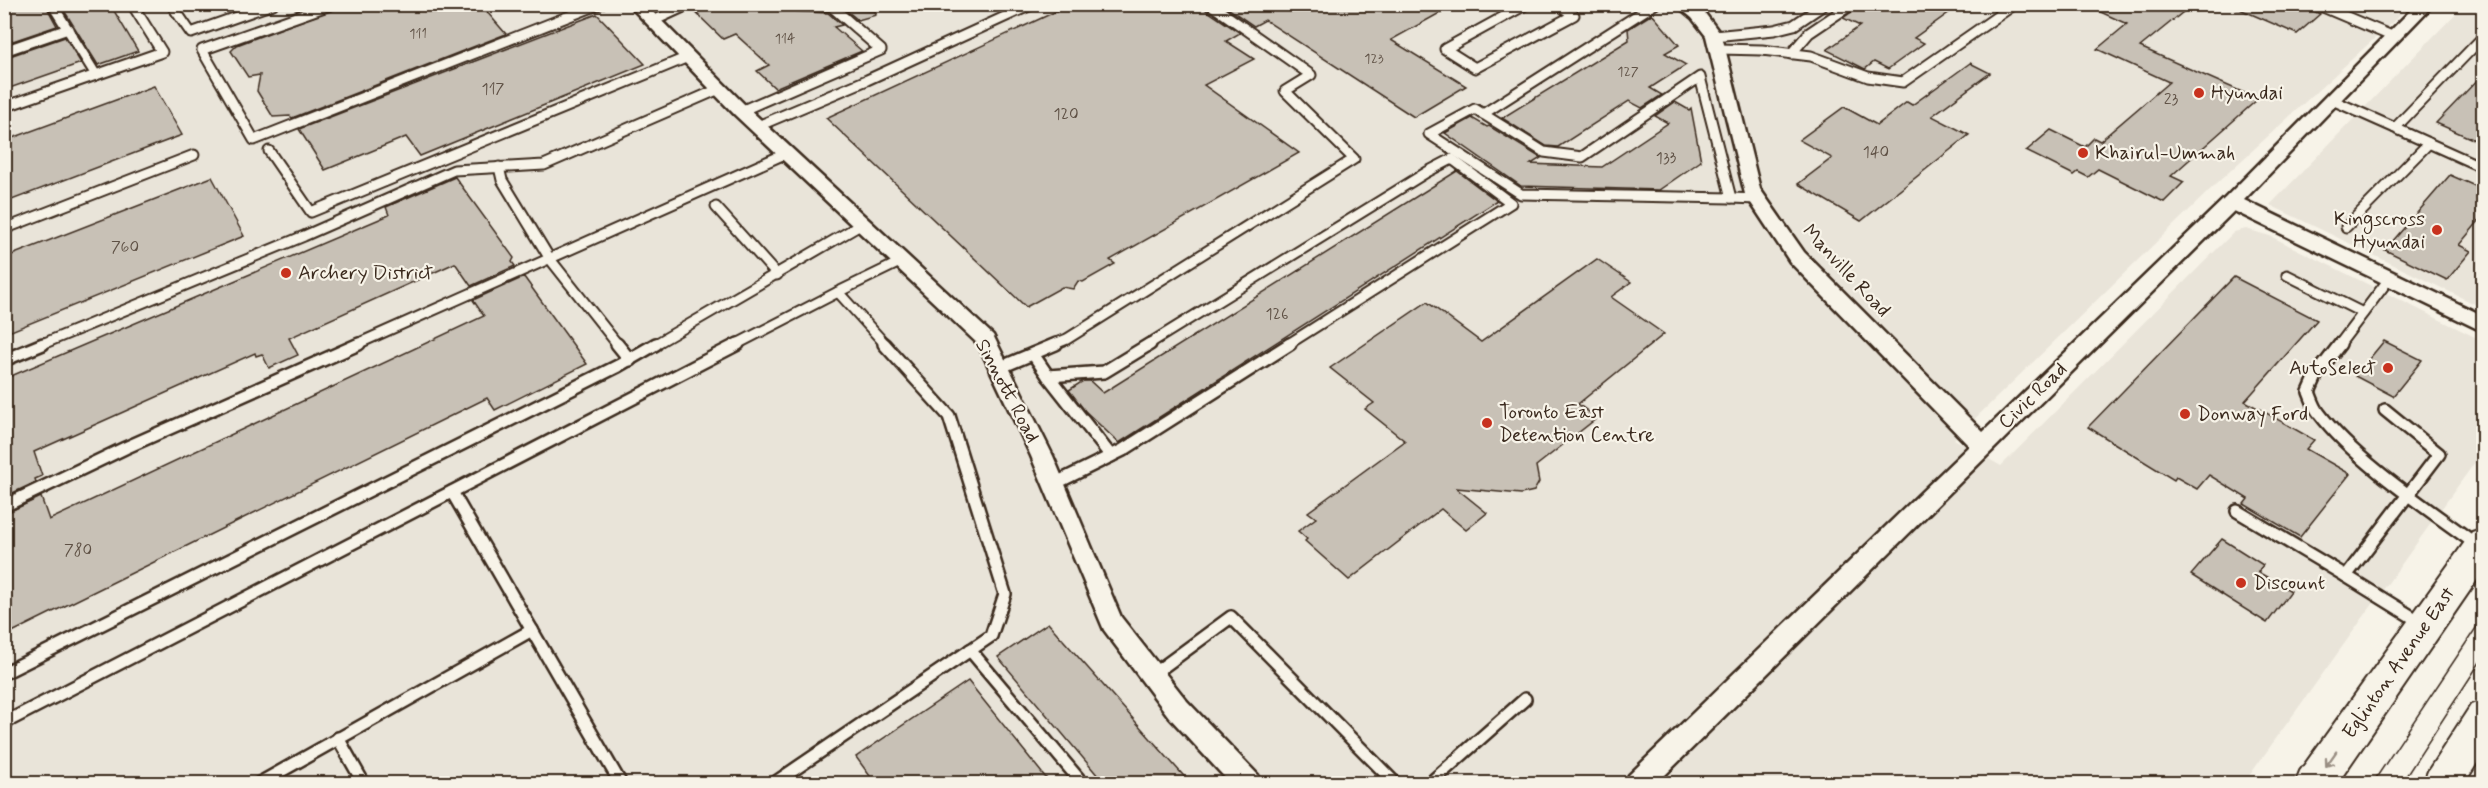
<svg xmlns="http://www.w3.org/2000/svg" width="2488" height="788" viewBox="0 0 2488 788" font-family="Mynerve,sans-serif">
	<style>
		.built { fill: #e9e4d9 }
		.building { fill: #c8c1b6; stroke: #3b2a1e; stroke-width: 1.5 }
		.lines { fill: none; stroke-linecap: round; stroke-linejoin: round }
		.lane-far1-casing { stroke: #3b2a1e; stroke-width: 13 }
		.lane-casing { stroke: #3b2a1e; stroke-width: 16 }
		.street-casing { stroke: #3b2a1e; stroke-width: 5 }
		.primary-casing { stroke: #3b2a1e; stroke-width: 4 }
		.lane-far1 { stroke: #f7f3e8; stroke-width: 9 }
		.lane { stroke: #f7f3e8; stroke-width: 11 }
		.street { fill: #f7f3e8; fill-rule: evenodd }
		.primary { fill: #f7f3e8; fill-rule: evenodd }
		.tram { stroke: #3b2a1e; stroke-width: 1.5 }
		.oneway { stroke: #998e83 }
		.poi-dot { fill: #c8321e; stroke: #f7f3e8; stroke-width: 2 }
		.labels { text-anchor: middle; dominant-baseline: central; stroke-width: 4.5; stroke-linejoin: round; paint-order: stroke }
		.far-number-label { font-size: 14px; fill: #5e5044 }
		.number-label { font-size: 16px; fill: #5e5044 }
		.poi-label { font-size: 20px; fill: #3b2a1e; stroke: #f7f3e8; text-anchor: start }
		.street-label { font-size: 20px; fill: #3b2a1e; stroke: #f7f3e8 }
	</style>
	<rect width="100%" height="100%" fill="#f7f3e8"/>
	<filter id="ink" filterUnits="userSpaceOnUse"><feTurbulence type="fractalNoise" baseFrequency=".0167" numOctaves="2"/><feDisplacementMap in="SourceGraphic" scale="12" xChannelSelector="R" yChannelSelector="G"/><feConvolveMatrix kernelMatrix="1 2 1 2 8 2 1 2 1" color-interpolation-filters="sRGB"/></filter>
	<g filter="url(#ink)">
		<g class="built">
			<path d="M5,5H2411L2217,183L1954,439L2001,466L2234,232L2246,229L2270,236L2483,341V451L2244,783L5,784Z"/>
			<path d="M2464,5H2483V308L2270,205Z"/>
		</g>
		<g class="building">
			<path d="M4,4H45L57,26L4,44Z"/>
			<path d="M60,4H110L138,51L98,65Z"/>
			<path d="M347,4H480L506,34L292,118L290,116L273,117L257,91L260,75L248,77L231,51L237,45Z"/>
			<path d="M1072,4H1203L1206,10L1240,33L1226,41L1254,59L1204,85L1299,153L1110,260L1115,264L1083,282L1078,281L1073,289L1062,287L1026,307L826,118Z"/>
			<path d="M1222,4H1456L1391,40L1466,86L1414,117L1265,20L1254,26Z"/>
			<path d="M1859,4H1961L1914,38L1924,43L1888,69L1874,62L1865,69L1827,50L1860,26L1843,18L1856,9Z"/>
			<path d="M2083,4H2193L2140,47L2258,99L2171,176L2184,182L2164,202L2098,169L2088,177L2078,172L2074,175L2026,151L2051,130L2085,147L2094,138L2100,141L2169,82L2097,49L2127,24Z"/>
			<path d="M2228,4H2298L2320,14L2297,34Z"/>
			<path d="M696,6L828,13L842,25L834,27L862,51L775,88L757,71L769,65L735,34L723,39L693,10Z"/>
			<path d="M846,10L875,11L876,15L858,20Z"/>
			<path d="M597,14L645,64L420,156L406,137L325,170L299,129Z"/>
			<path d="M1652,14L1679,45L1665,53L1686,65L1650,88L1662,95L1642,108L1629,101L1558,147L1546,146L1502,118L1629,40L1628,29Z"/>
			<path d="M65,37L81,63L4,90V58Z"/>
			<path d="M1970,63L1990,73L1932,116L1969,135L1861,221L1798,184L1832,158L1799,140L1844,107L1877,125L1907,102L1912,105Z"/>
			<path d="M2484,73V144L2436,123Z"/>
			<path d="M154,86L182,135L4,203V141Z"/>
			<path d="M1675,102L1689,110L1691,108L1701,161L1659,190L1521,186L1445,133L1472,118L1487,127L1489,126L1541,158L1531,164L1602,167L1668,123L1655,116Z"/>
			<path d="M1457,171L1497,201L1119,443L1085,411L1069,390L1083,381H1090L1103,393Z"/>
			<path d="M2450,175L2484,190V215L2459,245L2471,251L2447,280L2385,250Z"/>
			<path d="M212,177L244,236L4,334V258Z"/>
			<path d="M455,177L514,258L512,262L515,266L471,286L455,263L289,338L298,355L269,368L262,354L256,356L255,353L34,452L42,476L35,479L36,482L4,497V379L389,215L386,207Z"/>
			<path d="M1597,259L1631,282L1611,297L1664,334L1578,404L1597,418L1536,466L1539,482L1534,491L1521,494L1456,488L1487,513L1466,530L1441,509L1349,580L1305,541L1307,539L1298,531L1316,518L1308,512L1405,441L1365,409L1374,403L1330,368L1427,302L1481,342Z"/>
			<path d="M524,277L587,364L495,410L487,398L4,636V514L41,497L49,520L484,316L473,300Z"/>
			<path d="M2234,277L2317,320L2245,401L2314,440L2306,449L2350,474L2300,537L2244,504L2248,499L2209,475L2197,489L2176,477L2174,480L2088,427Z"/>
			<path d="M2384,341L2422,360L2393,396L2355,376Z"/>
			<path d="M2222,539L2263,565L2258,572L2291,591L2267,623L2191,575Z"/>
			<path d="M1048,623L1190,783H1104L998,657Z"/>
			<path d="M968,681L1050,783H875L856,757Z"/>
		</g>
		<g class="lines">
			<defs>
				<g id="lane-far1">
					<path d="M52,4L96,75"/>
					<path d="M171,4L191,33L273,4"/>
					<path d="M333,4L202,50L254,140L600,4"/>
					<path d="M1527,4L1445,49L1475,68L1574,15L1557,4"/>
					<path d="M2316,4L2394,37"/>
					<path d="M653,21L690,4"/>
					<path d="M1714,36L1774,30L1794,25L1825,4"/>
					<path d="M2484,36L2395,128L2484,168"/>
					<path d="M1719,49L1762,50L1811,56L1868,77L1903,82L2015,4"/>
					<path d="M4,51L68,29"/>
					<path d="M1791,54L1809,33L1852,4"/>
					<path d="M1700,77L1731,198L1521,194L1429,134L1475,109L1544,152L1582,157Z"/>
					<path d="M2332,100L2395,128"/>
					<path d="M4,107L162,52L132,4"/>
					<path d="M741,111L881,50L831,6L765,4"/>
					<path d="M1483,114L1655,4"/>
					<path d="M758,126L867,80L1033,4"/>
					<path d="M269,151L311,212L688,57"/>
					<path d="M499,167L502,180L550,259L618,345"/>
					<path d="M1731,198L1757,199"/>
					<path d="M716,207L777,275"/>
					<path d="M2346,227L2429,143"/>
					<path d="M4,229L194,155"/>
					<path d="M2287,275L2363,313"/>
					<path d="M838,292L902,261"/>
					<path d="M40,345L304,236L454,170L544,165L719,89"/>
					<path d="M355,345L787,153"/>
					<path d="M654,345L862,224"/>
					<path d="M735,345L838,292L886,345"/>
					<path d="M1052,345L1067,339L1354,159L1285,91L1311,75L1210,4"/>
					<path d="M1147,345L1427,172L1452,159L1511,203L1287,345"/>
					<path d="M2339,345L2389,279"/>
				</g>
				<g id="lane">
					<path d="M617,344L630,360"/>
					<path d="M2340,344L2317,374L2309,392C2312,399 2314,407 2319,413C2356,462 2427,508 2477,545"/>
					<path d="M1033,354L1048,376L1104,372L1150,344"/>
					<path d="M4,360L43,344"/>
					<path d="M999,368L1056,344"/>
					<path d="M1048,376L1111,456"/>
					<path d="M1054,484L1123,450L1290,344"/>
					<path d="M452,492L621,784"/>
					<path d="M4,506L125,448L359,344"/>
					<path d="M2237,511L2346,576L2439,454L2385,410"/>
					<path d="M2346,576L2422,623"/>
					<path d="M970,650L1083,784"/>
					<path d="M4,673L618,366L656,344"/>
					<path d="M1152,675L1231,617L1396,784"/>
					<path d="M4,723L738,344"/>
					<path d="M338,738L364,784"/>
					<path d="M258,784L532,630"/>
					<path d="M773,784L991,636L1005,594L949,416L884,344"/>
					<path d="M1429,784L1525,699"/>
				</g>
				<g id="street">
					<path d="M628,4H645L747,107L993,335L1053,456L1121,617L1187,701L1258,775L1262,784H1231L1169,717L1104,630L1031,456L978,344L735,115Z"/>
					<path d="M1675,4H1694L1704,12L1722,36L1760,189L1804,252L1983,432L2225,198L2417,4H2434L2244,200L2484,316V332L2234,211L1656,784H1625L1629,775L1969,446L1790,262L1745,194L1706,36L1692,18Z"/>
				</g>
				<g id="primary">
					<path d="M2484,528V570L2337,784H2295L2300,771L2472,532Z"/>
					<path d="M2484,700V752L2464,784H2423L2428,771L2471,705Z"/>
				</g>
			</defs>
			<use href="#lane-far1" class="lane-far1-casing"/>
			<use href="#lane" class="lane-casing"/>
			<use href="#street" class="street-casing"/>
			<use href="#primary" class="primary-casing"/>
			<use href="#lane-far1" class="lane-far1"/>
			<use href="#lane" class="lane"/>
			<use href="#street" class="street"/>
			<use href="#primary" class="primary"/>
			<g class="tram">
				<path d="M2372,784L2484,616"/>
				<path d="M2401,784L2484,656"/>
			</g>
		</g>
		<defs><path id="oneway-shaft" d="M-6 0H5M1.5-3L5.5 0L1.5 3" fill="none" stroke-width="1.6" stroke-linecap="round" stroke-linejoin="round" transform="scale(1.5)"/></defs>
		<use class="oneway" href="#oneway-shaft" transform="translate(2331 759) rotate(125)"/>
	</g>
	<g class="poi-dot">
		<circle cx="2199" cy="93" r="6"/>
		<circle cx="2083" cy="153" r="6"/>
		<circle cx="2437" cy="230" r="6"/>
		<circle cx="286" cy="273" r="6"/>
		<circle cx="2388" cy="368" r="6"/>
		<circle cx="2185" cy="414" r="6"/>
		<circle cx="1487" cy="423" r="6"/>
		<circle cx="2241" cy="583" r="6"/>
	</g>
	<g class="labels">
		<g class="far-number-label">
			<text x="418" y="34">111</text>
			<text x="785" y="39">114</text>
			<text x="1374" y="59">123</text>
			<text x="1628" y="72">127</text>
		</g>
		<g class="number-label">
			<text x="493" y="89">117</text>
			<text x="2171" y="99">23</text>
			<text x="1066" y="114">120</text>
			<text x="1876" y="152">140</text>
			<text x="1666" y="158">133</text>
			<text x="125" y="247">760</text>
			<text x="1277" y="314">126</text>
			<text x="78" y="550">780</text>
		</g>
		<g class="poi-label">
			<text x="2211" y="93">Hyundai</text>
			<text x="2095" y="153">Khairul-Ummah</text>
			<text x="2425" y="219" text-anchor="end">Kingscross<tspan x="2425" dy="23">Hyundai</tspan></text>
			<text x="298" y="273">Archery District</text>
			<text x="2376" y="368" text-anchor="end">AutoSelect</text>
			<text x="1499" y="412">Toronto East<tspan x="1499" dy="23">Detention Centre</tspan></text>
			<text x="2197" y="414">Donway Ford</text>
			<text x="2253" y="583">Discount</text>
		</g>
		<g class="street-label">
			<text transform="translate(1846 271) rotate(47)">Manville Road</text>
			<text transform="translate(1007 391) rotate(62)">Sinnott Road</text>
			<text transform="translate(2033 396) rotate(-44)">Civic Road</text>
			<text transform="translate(2399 663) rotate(-55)">Eglinton Avenue East</text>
		</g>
	</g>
	<rect width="2488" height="788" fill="none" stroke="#f7f3e8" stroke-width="24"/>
	<rect x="12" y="12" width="2464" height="764" fill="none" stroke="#3b2a1e" stroke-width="2" filter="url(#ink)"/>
</svg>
